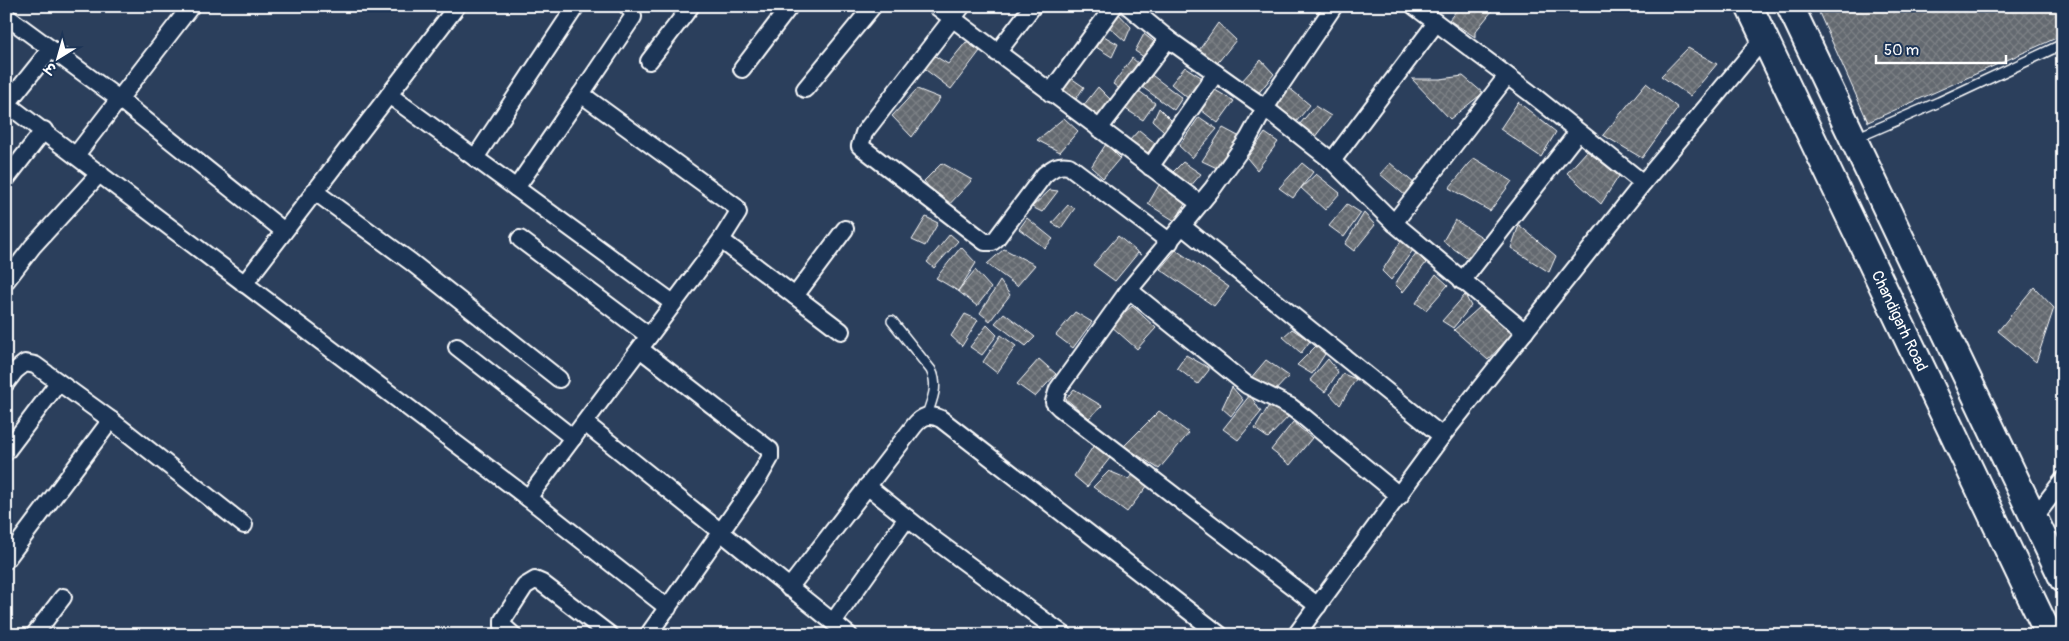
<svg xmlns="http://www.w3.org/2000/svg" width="2069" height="641" viewBox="0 0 2069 641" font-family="Pangolin,'Playpen Sans Deva',sans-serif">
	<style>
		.building { fill: url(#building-cross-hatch); stroke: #fff }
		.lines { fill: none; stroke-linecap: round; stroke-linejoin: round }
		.lane-casing { stroke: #fff; stroke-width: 12 }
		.street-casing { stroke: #fff; stroke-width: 20 }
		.primary-casing { stroke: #fff; stroke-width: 30 }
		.lane { stroke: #1d3557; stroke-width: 9 }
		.street { stroke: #1d3557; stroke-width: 16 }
		.primary { stroke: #1d3557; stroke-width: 26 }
		.labels { text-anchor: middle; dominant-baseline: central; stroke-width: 4.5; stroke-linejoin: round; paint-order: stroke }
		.street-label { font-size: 16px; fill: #fff; stroke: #1d3557 }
	</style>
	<defs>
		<pattern id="building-cross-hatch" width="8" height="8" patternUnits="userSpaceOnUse" patternTransform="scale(1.25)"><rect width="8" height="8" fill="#64696f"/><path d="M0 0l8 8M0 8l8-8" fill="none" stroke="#7b8085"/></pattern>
	</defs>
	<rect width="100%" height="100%" fill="#2b3f5c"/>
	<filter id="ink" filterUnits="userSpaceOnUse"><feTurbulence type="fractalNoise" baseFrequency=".02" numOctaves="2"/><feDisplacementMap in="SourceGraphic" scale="10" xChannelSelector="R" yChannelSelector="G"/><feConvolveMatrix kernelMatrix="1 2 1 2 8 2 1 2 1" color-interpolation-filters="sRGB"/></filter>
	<g filter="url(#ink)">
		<g class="building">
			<path d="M1460,6H1496L1475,32V37L1449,20Z"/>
			<path d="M1816,6H2063V35L1868,122Z"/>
			<path d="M1117,12L1131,27L1125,41L1108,26Z"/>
			<path d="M1218,23L1236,40L1215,66L1197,53Z"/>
			<path d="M1144,34L1157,44L1144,57L1135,51Z"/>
			<path d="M1102,35L1118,44L1112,57L1096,47Z"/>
			<path d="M966,42L980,51L951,89L922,67L935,56L948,64Z"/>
			<path d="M1688,48L1717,64L1690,96L1661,76Z"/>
			<path d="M1132,58L1139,64L1121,90L1113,84Z"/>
			<path d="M1261,60L1274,74L1257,95L1241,82Z"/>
			<path d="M1185,67L1204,79L1189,99L1171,84Z"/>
			<path d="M1149,73L1182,98L1174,110L1138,84Z"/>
			<path d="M1068,76L1084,87L1074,102L1063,93Z"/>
			<path d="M1463,76L1483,93L1450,119L1412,79H1440Z"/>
			<path d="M1646,83L1678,108L1642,158L1603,135Z"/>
			<path d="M1098,87L1111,100L1097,117L1083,106Z"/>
			<path d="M1288,87L1310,105L1296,122L1276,109Z"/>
			<path d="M917,89L940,98L912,137L892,116Z"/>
			<path d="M1215,90L1234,101L1218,123L1201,110Z"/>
			<path d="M1139,91L1155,103L1143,120L1124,108Z"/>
			<path d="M1518,102L1556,132L1541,157L1500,129Z"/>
			<path d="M1315,106L1331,116L1314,138L1299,125Z"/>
			<path d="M1159,108L1172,121L1164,131L1153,121Z"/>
			<path d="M1199,117L1217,129L1192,158L1179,146Z"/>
			<path d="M1064,118L1078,131L1060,152L1037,140Z"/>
			<path d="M1223,128L1242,138L1217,168L1202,161Z"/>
			<path d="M1139,130L1155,143L1147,154L1129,141Z"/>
			<path d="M1265,133L1278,142L1257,170L1247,158Z"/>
			<path d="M1106,144L1120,158L1103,178L1091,167Z"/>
			<path d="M1587,151L1619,176L1601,204L1567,173Z"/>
			<path d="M1474,158L1512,181L1490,211L1449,188Z"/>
			<path d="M1183,162L1201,174L1189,188L1172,173Z"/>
			<path d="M942,163L972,180L946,208L924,181Z"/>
			<path d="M1302,163L1313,172L1293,198L1279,188Z"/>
			<path d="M1390,163L1415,184L1407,197L1380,174Z"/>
			<path d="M1316,174L1340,193L1325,210L1301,188Z"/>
			<path d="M1159,185L1185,204L1175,221L1148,204Z"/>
			<path d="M1050,190L1058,191L1042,212L1032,207Z"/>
			<path d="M1347,204L1361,213L1344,237L1329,226Z"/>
			<path d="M1068,205L1075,208L1061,228L1052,223Z"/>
			<path d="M1364,213L1375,225L1354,251L1345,244Z"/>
			<path d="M926,217L938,223L925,246L912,240Z"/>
			<path d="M1027,218L1053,239L1045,248L1019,229Z"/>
			<path d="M1455,220L1485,239L1468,259L1443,241Z"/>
			<path d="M1519,225L1556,256L1549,272L1511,248Z"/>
			<path d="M950,234L958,241L934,268L927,262Z"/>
			<path d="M1118,236L1141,255L1138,253L1115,281L1093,265Z"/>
			<path d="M1401,241L1413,250L1391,280L1382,271Z"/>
			<path d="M961,247L976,263L958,291L936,278Z"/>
			<path d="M1004,249L1035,265L1017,286L987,264Z"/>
			<path d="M1176,250L1229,287L1214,306L1160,269Z"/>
			<path d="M1416,253L1426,263L1403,292L1395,284Z"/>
			<path d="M975,270L991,288L977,306L958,291Z"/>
			<path d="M1436,274L1448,285L1426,310L1416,303Z"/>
			<path d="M1000,281L1010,295L990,321L980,313Z"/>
			<path d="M2034,287L2054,308L2036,362L1998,331Z"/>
			<path d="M1465,295L1471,306L1453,328L1442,321Z"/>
			<path d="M1132,306L1156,328L1137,349L1110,325Z"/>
			<path d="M1480,307L1512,334L1488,360L1454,330Z"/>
			<path d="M1075,312L1092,322L1073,348L1056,335Z"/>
			<path d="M1004,313L1035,337L1026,346L995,323Z"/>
			<path d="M965,314L978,320L962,346L951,336Z"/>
			<path d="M987,325L997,335L982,355L970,347Z"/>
			<path d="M1292,329L1310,341L1301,353L1283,337Z"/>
			<path d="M1001,335L1016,346L997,373L983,362Z"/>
			<path d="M1317,345L1325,354L1312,374L1297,365Z"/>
			<path d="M1186,355L1209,368V370L1198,384L1177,368Z"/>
			<path d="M2063,357V368L2056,361Z"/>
			<path d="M1039,359L1056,374L1035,397L1017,384Z"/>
			<path d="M1328,359L1338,372L1325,392L1310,380Z"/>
			<path d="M1266,360L1289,376L1274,392L1250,379Z"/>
			<path d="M1343,374L1356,379L1340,405L1330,394Z"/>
			<path d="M1232,387L1243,400L1231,416L1222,408Z"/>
			<path d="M1074,389L1102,406L1089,418L1066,399Z"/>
			<path d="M1250,395L1261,412L1238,440L1223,429Z"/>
			<path d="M1271,402L1291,414L1268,438L1255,429Z"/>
			<path d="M1159,411L1189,433L1159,469L1124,446Z"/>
			<path d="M1293,422L1312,438L1290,465L1271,450Z"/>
			<path d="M1094,445L1110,458L1087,487L1074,476Z"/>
			<path d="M1109,471L1128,479L1134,474L1148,485L1127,512L1093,487Z"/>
		</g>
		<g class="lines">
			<defs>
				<g id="lane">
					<path d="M1856,138L1939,102L2063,44"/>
					<path d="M892,321L931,370C939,386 932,399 927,415"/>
				</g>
				<g id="street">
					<path d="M936,6L1199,203"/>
					<path d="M962,6L864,133L860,146L985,242H992L996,239L1044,175C1053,168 1057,164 1069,166L1170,242"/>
					<path d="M1128,6L1168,39L1265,108L1332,161L1394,223L1525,332"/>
					<path d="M1414,6L1529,92L1643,183"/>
					<path d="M6,16L119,99L284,231"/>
					<path d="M997,53L1033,6"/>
					<path d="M649,61L691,6"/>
					<path d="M742,69L790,6"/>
					<path d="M805,89L873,6"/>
					<path d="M1050,93L1114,6"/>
					<path d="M389,95L673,303"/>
					<path d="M7,104L528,498L668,608"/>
					<path d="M6,105L50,50"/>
					<path d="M1099,129L1168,39"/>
					<path d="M76,155L191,6"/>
					<path d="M475,158L576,6"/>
					<path d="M1332,161L1436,23"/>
					<path d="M1150,167L1216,73"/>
					<path d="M6,179L44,130"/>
					<path d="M516,188L581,94"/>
					<path d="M314,191L411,262L559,379"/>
					<path d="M1394,223L1507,76"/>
					<path d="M1182,226L1442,436"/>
					<path d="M520,239L649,336"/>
					<path d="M721,240L841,331"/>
					<path d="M6,281L33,246L100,173"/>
					<path d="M1462,281L1578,132"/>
					<path d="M244,284L457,6"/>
					<path d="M1129,290L1247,385L1291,407L1304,417L1400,496"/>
					<path d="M795,296L845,229"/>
					<path d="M457,347L573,438"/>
					<path d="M640,349L770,450V458L758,479L648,635"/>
					<path d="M6,383L15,371L25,363L35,365L111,420L244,525"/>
					<path d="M585,423L849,635"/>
					<path d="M6,452L58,383"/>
					<path d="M867,486L936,541L1064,635"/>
					<path d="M528,498L721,240L738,213L736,207L581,94L633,17L632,11L627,6"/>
					<path d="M2034,518L2063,480"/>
					<path d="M6,560L111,420"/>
					<path d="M789,588L914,426C922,416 929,413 941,419L1220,635"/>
					<path d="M1318,606L1060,408L1054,402L1058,389L1129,290L1213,188L1248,139L1265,108L1334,6"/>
					<path d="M833,622L907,518"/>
					<path d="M34,635L63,597"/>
					<path d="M513,635L503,626V620L525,586L535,580L542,583L610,635"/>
					<path d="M1296,635L1442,436L1643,183L1764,38"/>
				</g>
				<g id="primary">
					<path id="s1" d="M1749,6L2049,635"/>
					<path d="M1790,6L2063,579"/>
				</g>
			</defs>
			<use href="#lane" class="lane-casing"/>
			<use href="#street" class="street-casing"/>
			<use href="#primary" class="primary-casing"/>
			<use href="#lane" class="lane"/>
			<use href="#street" class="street"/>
			<use href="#primary" class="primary"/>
		</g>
	</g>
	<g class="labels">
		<g class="street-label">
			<text stroke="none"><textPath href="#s1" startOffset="349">Chandigarh Road</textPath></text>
		</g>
	</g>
	<rect width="2069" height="641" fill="none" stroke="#1d3557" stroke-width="25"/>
	<rect x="12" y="12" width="2044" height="616" fill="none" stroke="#fff" stroke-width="2" filter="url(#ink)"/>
	<g transform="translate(58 58) rotate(217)" stroke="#1d3557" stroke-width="4" paint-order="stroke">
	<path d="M0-4L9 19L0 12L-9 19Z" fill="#ffffff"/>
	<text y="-8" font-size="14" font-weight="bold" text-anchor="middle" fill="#ffffff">उ</text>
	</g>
	<path d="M1876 55v8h130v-8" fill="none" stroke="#ffffff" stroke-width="2.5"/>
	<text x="1884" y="55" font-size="15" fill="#ffffff" stroke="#1d3557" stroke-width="4" paint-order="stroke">50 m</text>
</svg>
